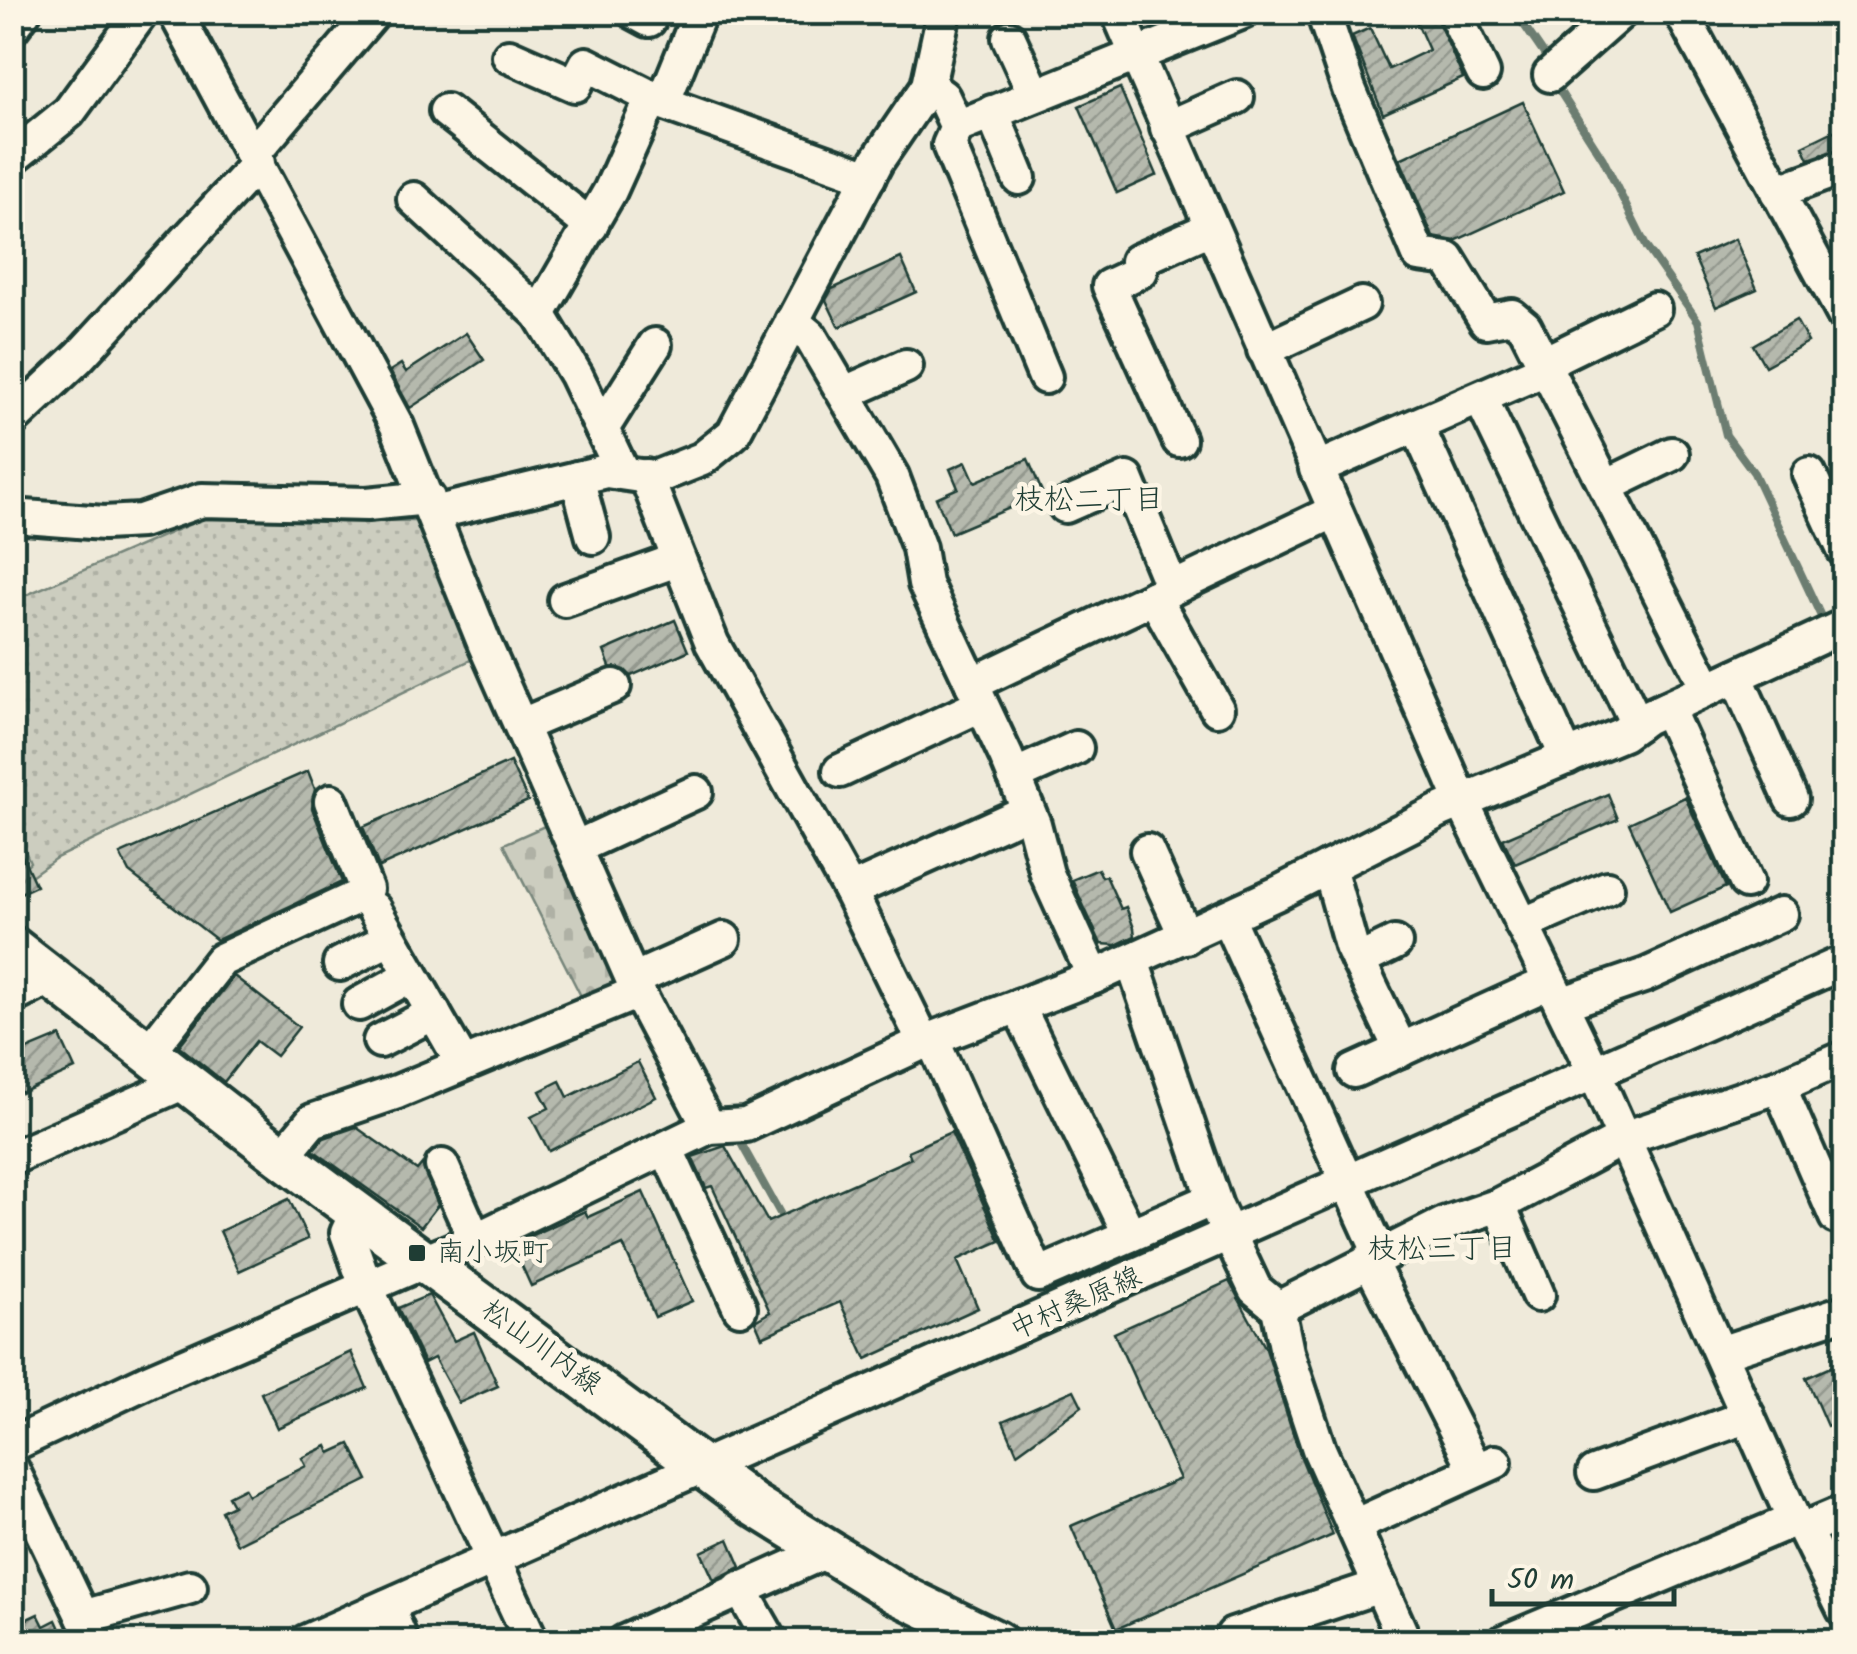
<svg xmlns="http://www.w3.org/2000/svg" width="1857" height="1654" viewBox="0 0 1857 1654" font-family="Kalam,'Klee One',sans-serif">
	<style>
		.grass { fill: url(#grass-dots); stroke: #76857a; stroke-width: 2.5 }
		.cemetery { fill: url(#cemetery-stones); stroke: #76857a; stroke-width: 2.5 }
		.lines { fill: none; stroke-linecap: round; stroke-linejoin: round }
		.stream { stroke: #6c7d71; stroke-width: 8 }
		.building { fill: url(#building-hatch); stroke: #1f3d34; stroke-width: 2.5 }
		.minor-casing { stroke: #1f3d34; stroke-width: 40 }
		.major-casing { stroke: #1f3d34; stroke-width: 48 }
		.minor { stroke: #fcf5e5; stroke-width: 32 }
		.major { stroke: #fcf5e5; stroke-width: 40 }
		.poi-dot { fill: #1f3d34; stroke: #fcf5e5; stroke-width: 4 }
		.labels { text-anchor: middle; dominant-baseline: central; stroke-width: 9; stroke-linejoin: round; paint-order: stroke }
		.poi-label { font-size: 28px; fill: #1f3d34; stroke: #fcf5e5; text-anchor: start }
		.street-label { font-size: 28px; fill: #1f3d34; stroke: #fcf5e5 }
		.neighbourhood-label { font-size: 30px; fill: #1f3d34; stroke: #fcf5e5 }
	</style>
	<defs>
		<pattern id="grass-dots" width="8" height="8" patternUnits="userSpaceOnUse" patternTransform="scale(2.5)"><rect width="8" height="8" fill="#cccdbf"/><path d="M2 2h.1M6 6h.1" fill="none" stroke="#afb1a5" stroke-width="1.8" stroke-linecap="round"/></pattern>
		<pattern id="cemetery-stones" width="16" height="16" patternUnits="userSpaceOnUse" patternTransform="scale(2.5)"><rect width="16" height="16" fill="#cccdbf"/><path d="M2 7V4a2 2 0 0 1 4 0v3zM10 15v-3a2 2 0 0 1 4 0v3z" fill="#afb1a5"/></pattern>
		<pattern id="building-hatch" width="6" height="6" patternUnits="userSpaceOnUse" patternTransform="scale(2.5)"><rect width="6" height="6" fill="#b5b9ad"/><path d="M-1 1l2-2M0 6l6-6M5 7l2-2" fill="none" stroke="#93988e"/></pattern>
	</defs>
	<rect width="100%" height="100%" fill="#efeada"/>
	<filter id="ink" filterUnits="userSpaceOnUse"><feTurbulence type="fractalNoise" baseFrequency=".01" numOctaves="2"/><feDisplacementMap in="SourceGraphic" scale="20" xChannelSelector="R" yChannelSelector="G"/><feConvolveMatrix kernelMatrix="1 2 1 2 8 2 1 2 1" color-interpolation-filters="sRGB"/></filter>
	<g filter="url(#ink)">
		<path class="grass" d="M202,519L416,521L473,659L56,858L31,876L26,866L30,862L13,824L12,601Z"/>
		<path class="cemetery" d="M558,820L628,979L586,1006L504,844Z"/>
		<g class="lines">
			<g class="stream">
				<path d="M1515,12L1548,60"/>
				<path d="M1557,87L1603,159L1647,248L1698,321L1726,435L1754,473L1825,625"/>
				<path d="M1829,645L1844,698"/>
				<path d="M737,1136L786,1224"/>
			</g>
		</g>
		<g class="building">
			<path d="M1412,12H1434L1463,78L1383,114L1352,36L1370,28L1389,69L1429,50Z"/>
			<path d="M1120,88L1157,175L1117,193L1079,106Z"/>
			<path d="M1523,102L1564,191L1455,241L1433,237L1400,159Z"/>
			<path d="M1844,126V147L1809,159L1803,146Z"/>
			<path d="M1735,239L1757,289L1716,307L1694,257Z"/>
			<path d="M901,258L916,292L839,327L826,300L832,289Z"/>
			<path d="M1796,320L1808,342L1765,366L1753,345Z"/>
			<path d="M466,333L484,360L410,408L390,371L401,364L406,372Z"/>
			<path d="M1028,459L1043,494L951,533L936,498L958,488L950,469L966,462L975,482Z"/>
			<path d="M675,620L688,651L631,676L625,670L610,667L604,651Z"/>
			<path d="M510,762L528,801L379,867L363,827Z"/>
			<path d="M308,771L315,789L312,808L342,882L217,940L129,872L120,854Z"/>
			<path d="M1608,794L1618,819L1515,864L1503,839Z"/>
			<path d="M1685,797L1726,887L1670,912L1629,823Z"/>
			<path d="M12,834L36,886L12,897Z"/>
			<path d="M1098,869L1102,877L1106,876L1121,909L1126,907L1134,928L1135,936L1116,945L1101,944L1072,880Z"/>
			<path d="M234,976L299,1027L276,1056L256,1041L224,1082L179,1046Z"/>
			<path d="M60,1036L75,1069L21,1093L12,1073V1056Z"/>
			<path d="M638,1062L656,1097L549,1151L531,1117L549,1108L540,1091L560,1081L568,1097Z"/>
			<path d="M356,1127L417,1170L422,1164L438,1205L421,1227L313,1150L324,1138Z"/>
			<path d="M951,1132L1000,1241L957,1260L978,1308L866,1359L840,1302L762,1337L755,1321L770,1312L712,1186L706,1188L692,1157L725,1146L768,1222L911,1158L908,1151Z"/>
			<path d="M643,1192L692,1301L655,1317L623,1245L531,1286L512,1244L585,1211L588,1217Z"/>
			<path d="M289,1199L308,1239L239,1271L220,1231Z"/>
			<path d="M1229,1281L1266,1349L1300,1455L1333,1535L1116,1629L1071,1526L1180,1479L1114,1333Z"/>
			<path d="M429,1295L454,1341L474,1332L498,1386L459,1403L434,1358L424,1363L398,1308Z"/>
			<path d="M351,1352L367,1388L277,1428L261,1393Z"/>
			<path d="M1844,1361V1419L1827,1426L1806,1378Z"/>
			<path d="M1074,1390L1082,1406L1017,1453L1003,1421Z"/>
			<path d="M350,1444L368,1480L237,1544L221,1511L233,1505L228,1496L244,1488L248,1495L306,1466L302,1458L327,1446L330,1453Z"/>
			<path d="M729,1539L741,1567L714,1580L701,1552Z"/>
			<path d="M38,1614L44,1626L56,1620L66,1642H12V1626Z"/>
		</g>
		<g class="lines">
			<defs>
				<g id="minor">
					<path d="M175,12L397,426L485,645L638,992L709,1127"/>
					<path d="M634,12L649,20"/>
					<path d="M700,12L663,103L869,177"/>
					<path d="M1118,12L1462,801L1595,1074L1794,1520L1804,1529L1844,1610"/>
					<path d="M1323,12L1349,89L1419,255L1448,259L1486,321L1512,316L1525,327L1708,689"/>
					<path d="M1454,12L1483,73"/>
					<path d="M1681,12L1844,315"/>
					<path d="M12,28L24,12"/>
					<path d="M1009,38L1035,95"/>
					<path d="M509,56L575,85L586,64L663,103"/>
					<path d="M1550,75L1621,12"/>
					<path d="M928,86L943,97L957,127L1243,12"/>
					<path d="M446,111L591,226"/>
					<path d="M992,112L1019,178"/>
					<path d="M957,127L949,145L1045,377"/>
					<path d="M1167,128L1237,97"/>
					<path d="M253,154L374,12"/>
					<path d="M12,158L69,112L142,12"/>
					<path d="M1777,192L1844,167"/>
					<path d="M414,199L539,314L576,375L622,471"/>
					<path d="M539,314L610,191L652,98"/>
					<path d="M792,321L810,336L892,476L919,548L925,584L1006,756L1034,824L1047,874L1094,977"/>
					<path d="M1264,350L1362,304"/>
					<path d="M845,393L906,366"/>
					<path d="M1481,399L1637,724"/>
					<path d="M12,420L79,357L258,163"/>
					<path d="M1417,426L1567,758"/>
					<path d="M602,429L655,345"/>
					<path d="M1179,440L1109,286L1141,271L1137,261L1211,228"/>
					<path d="M1316,469L1536,373L1558,356L1654,309"/>
					<path d="M1809,474L1844,550"/>
					<path d="M646,476L712,643L850,891L924,1042"/>
					<path d="M577,478L593,537"/>
					<path d="M1606,486L1672,454"/>
					<path d="M1065,506L1127,479L1172,588"/>
					<path d="M434,513L606,471L654,478L702,459L733,434L877,161L928,86L944,12"/>
					<path d="M12,516L104,523L141,521L202,500L367,504L428,498"/>
					<path d="M1154,597L1217,709"/>
					<path d="M565,600L677,560"/>
					<path d="M1736,676L1791,799"/>
					<path d="M972,684L1335,511"/>
					<path d="M1667,708L1746,882"/>
					<path d="M522,725L614,686"/>
					<path d="M840,771L981,705"/>
					<path d="M1014,776L1076,748"/>
					<path d="M577,847L696,792"/>
					<path d="M1147,851L1186,937"/>
					<path d="M1329,867L1351,946L1401,1050"/>
					<path d="M850,891L1028,811"/>
					<path d="M374,909L463,1064"/>
					<path d="M1227,917L1380,1254"/>
					<path d="M1522,925L1607,888"/>
					<path d="M1132,961L1216,1206L1255,1289L1278,1308L1287,1352L1319,1449L1405,1642"/>
					<path d="M1358,961L1395,943"/>
					<path d="M340,964L389,939"/>
					<path d="M635,979L724,939"/>
					<path d="M12,997L51,977"/>
					<path d="M359,1004L410,976"/>
					<path d="M1561,1004L1646,975L1781,914"/>
					<path d="M1018,1006L1130,1235"/>
					<path d="M932,1039L1038,1275L1213,1199"/>
					<path d="M380,1041L434,1013"/>
					<path d="M148,1053L221,960L359,896L366,889L331,801"/>
					<path d="M1354,1071L1550,982"/>
					<path d="M1779,1086L1836,1217"/>
					<path d="M666,1148L740,1308"/>
					<path d="M282,1157L312,1121L397,1092L638,992"/>
					<path d="M12,1158L185,1082"/>
					<path d="M442,1166L475,1240"/>
					<path d="M1499,1205L1538,1295"/>
					<path d="M357,1212L347,1233L366,1286L532,1642"/>
					<path d="M1369,1260L1476,1470"/>
					<path d="M1278,1308L1444,1224L1499,1205L1624,1138L1779,1086L1844,1058"/>
					<path d="M1720,1353L1844,1312"/>
					<path d="M12,1445L150,1380L475,1240L709,1127L746,1125L924,1042L1094,977L1278,893L1441,810L1623,734L1645,718L1844,626"/>
					<path d="M12,1469L95,1642"/>
					<path d="M1594,1473L1748,1416"/>
					<path d="M1354,1526L1495,1462"/>
					<path d="M1804,1529L1844,1512"/>
					<path d="M740,1588L771,1642"/>
					<path d="M387,1606L402,1642"/>
					<path d="M83,1617L190,1587"/>
					<path d="M1233,1635L1380,1586"/>
					<path d="M305,1642L1844,962"/>
					<path d="M624,1642L827,1551"/>
					<path d="M1504,1642L1794,1520"/>
				</g>
				<path id="major" d="M12,947L282,1157L754,1505L896,1593L997,1642"/>
			</defs>
			<use href="#minor" class="minor-casing"/>
			<use href="#major" class="major-casing"/>
			<use href="#minor" class="minor"/>
			<use href="#major" class="major"/>
		</g>
	</g>
	<rect class="poi-dot" x="407" y="1243" width="20" height="20" rx="5"/>
	<g class="labels">
		<g class="poi-label">
			<text x="437" y="1253">南小坂町</text>
		</g>
		<g class="street-label">
			<text transform="translate(1076 1304) rotate(-24)">中村桑原線</text>
			<text transform="translate(541 1348) rotate(36)">松山川内線</text>
		</g>
		<g class="neighbourhood-label">
			<text x="1089" y="501">枝松二丁目</text>
			<text x="1442" y="1250">枝松三丁目</text>
		</g>
	</g>
	<rect width="1857" height="1654" fill="none" stroke="#fcf5e5" stroke-width="50"/>
	<rect x="25" y="25" width="1807" height="1604" fill="none" stroke="#1f3d34" stroke-width="4" filter="url(#ink)"/>
	<path d="M1492 1589v15h182v-15" fill="none" stroke="#1f3d34" stroke-width="5"/>
	<text x="1507" y="1589" font-size="30" fill="#1f3d34" stroke="#fcf5e5" stroke-width="8" paint-order="stroke">50 m</text>
</svg>
